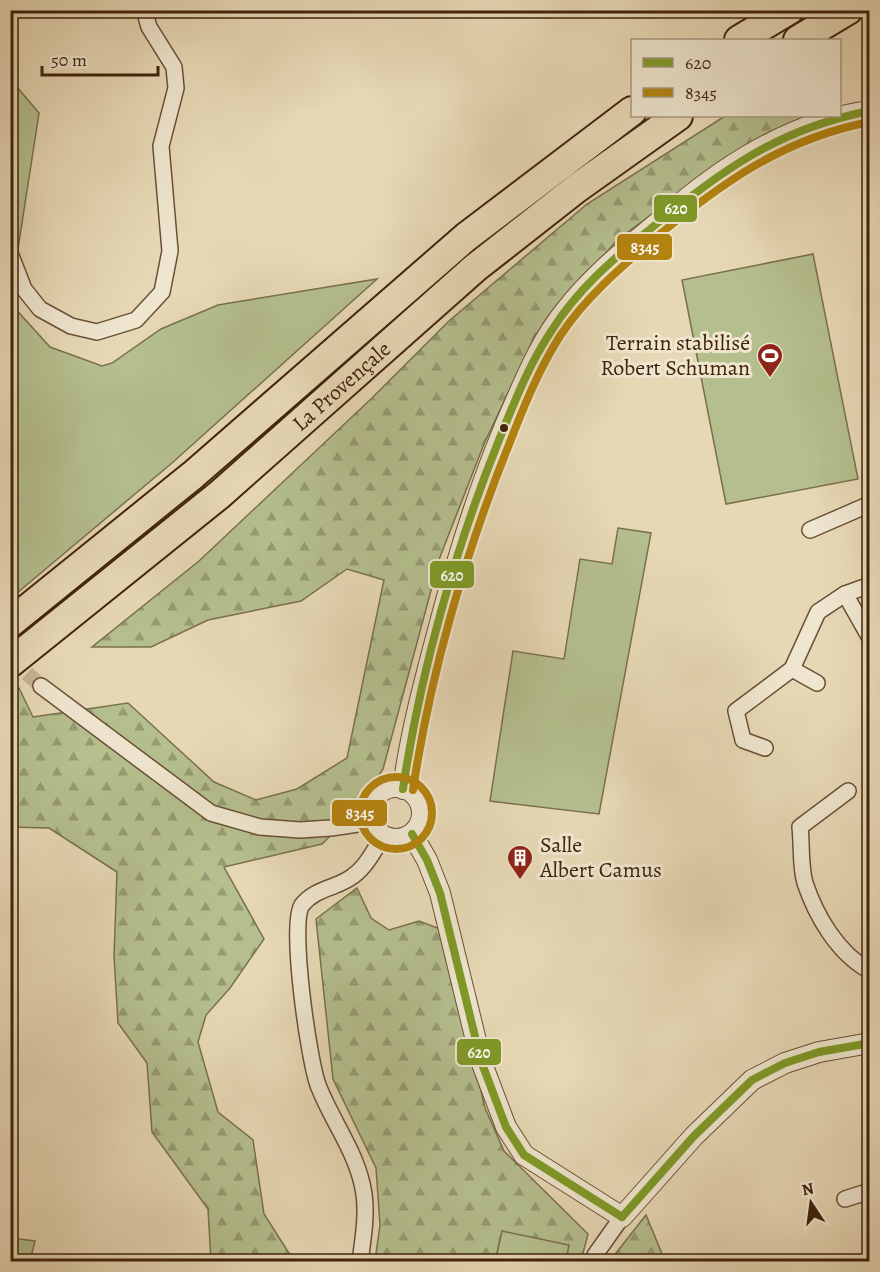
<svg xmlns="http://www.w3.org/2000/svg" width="880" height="1272" viewBox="0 0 880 1272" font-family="Alegreya,serif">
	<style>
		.green { fill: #b5bf8e; stroke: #7a704d; stroke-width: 1.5 }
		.forest { fill: url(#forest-firs); stroke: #7a704d; stroke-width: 1.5 }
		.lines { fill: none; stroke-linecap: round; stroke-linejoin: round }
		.minor-tunnel { stroke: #c6b493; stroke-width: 15; stroke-dasharray: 15 8; stroke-linecap: butt }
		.minor-casing { stroke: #6a5036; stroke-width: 18 }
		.tertiary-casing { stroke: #6a5036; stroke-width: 22 }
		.motorway-casing { stroke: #40220c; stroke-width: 32 }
		.minor { stroke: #efe6cf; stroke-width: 15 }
		.tertiary { stroke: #efe6cf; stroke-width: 20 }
		.motorway { stroke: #e7d8b5; stroke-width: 28 }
		.bus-1-casing { stroke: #efe6cf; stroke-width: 12 }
		.bus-2-casing { stroke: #efe6cf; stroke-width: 12 }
		.bus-1 { stroke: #7f9a27; stroke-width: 8 }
		.bus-2 { stroke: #b4830f; stroke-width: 8 }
		.bus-dot { fill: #40220c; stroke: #efe6cf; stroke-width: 2 }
		.labels { text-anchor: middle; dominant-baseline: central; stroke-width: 6; stroke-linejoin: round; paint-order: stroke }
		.poi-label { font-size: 22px; fill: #40220c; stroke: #efe6cf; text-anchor: end }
		.street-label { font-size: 22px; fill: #40220c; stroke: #efe6cf }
		.line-badge { stroke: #efe6cf; stroke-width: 2 }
		.badge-label { font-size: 16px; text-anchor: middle; font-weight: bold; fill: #fff }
	</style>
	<defs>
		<pattern id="forest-firs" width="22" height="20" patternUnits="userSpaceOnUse" patternTransform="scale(1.5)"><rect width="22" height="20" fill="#b5bf8e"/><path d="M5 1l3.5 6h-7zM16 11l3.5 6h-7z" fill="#959b72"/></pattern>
	</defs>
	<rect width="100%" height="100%" fill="#e7d8b5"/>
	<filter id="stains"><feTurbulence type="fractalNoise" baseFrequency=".00333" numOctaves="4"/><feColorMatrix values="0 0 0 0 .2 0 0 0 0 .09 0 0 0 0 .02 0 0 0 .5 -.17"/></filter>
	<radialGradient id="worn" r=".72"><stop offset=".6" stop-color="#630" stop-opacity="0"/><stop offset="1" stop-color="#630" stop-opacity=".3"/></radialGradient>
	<g class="green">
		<path d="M11,80L39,113L11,294Z"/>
		<path d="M813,254L858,479L726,504L682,280Z"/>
		<path d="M377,279L172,463L11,598V304L50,347L102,366L112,363L161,329L218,305Z"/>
		<path d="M618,528L651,533L599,814L490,801L513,651L564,659L580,559L612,564Z"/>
		<path d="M502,1230L570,1245L566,1261L495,1262Z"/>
		<path d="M11,1238L35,1241L30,1261H11Z"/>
	</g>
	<g class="forest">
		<path d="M725,116H822L732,157L618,239L535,336L484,444L440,557L383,769L357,809L322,844L224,867L264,939L230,988L206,1015L198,1042L218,1112L253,1140L264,1214L292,1258L305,1261H211L208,1209L152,1132L147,1063L118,1023L114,956L117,872L49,828L11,827L10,694L19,688L33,717L128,703L214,782L256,800L297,789L347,758L384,580L347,569L301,601L208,620L151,647H92L199,561L372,398L449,321L587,204Z"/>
		<path d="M357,888L371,918L389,930L419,921L443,930L485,1108L504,1151L588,1234L581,1261H566L569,1245L502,1231L495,1261H375L380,1225L376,1168L333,1079L316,919Z"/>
		<path d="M646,1215L665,1261H611L612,1258Z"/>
	</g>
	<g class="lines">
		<path class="minor-tunnel" d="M10,658L41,686"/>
		<defs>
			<g id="minor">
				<path d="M10,253L24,289L40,309L71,326L97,332L136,320L162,292L170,251L161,146L176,88L174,67L149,27L144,10"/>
				<path d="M810,530L870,504"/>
				<path d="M845,594L870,638"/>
				<path d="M792,669L817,683"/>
				<path d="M41,686L211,813L260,827L300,830L331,828L371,822"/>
				<path d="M765,748L743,740L736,711L792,669L818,612L845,594L870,585"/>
				<path d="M848,791L800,827C802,844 800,866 805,883C816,916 838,954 870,971"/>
				<path d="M845,1199L870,1191"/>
				<path d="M360,1262C363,1239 367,1216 364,1194C358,1153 332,1122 318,1085C309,1061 289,924 302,905C315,888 338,888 353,876C366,867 375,849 383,836"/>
				<path d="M594,1262L595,1255L622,1217"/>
			</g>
			<g id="tertiary">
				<circle cx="396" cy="813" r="26"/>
				<path d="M403,789C410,734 424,683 438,630C459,550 483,473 517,398C530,368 544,337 565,311C595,272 636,241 674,209C730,161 795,121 870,111"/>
				<path d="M412,834L427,860L440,893L481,1061L506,1127L524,1155L622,1217L694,1136L752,1080L785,1063L819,1052L870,1043"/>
			</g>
			<g id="motorway">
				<path d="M739,40L789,10"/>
				<path d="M798,40L848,10"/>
				<path d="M10,623L193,475L466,237L632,111"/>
				<path id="s1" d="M10,663L219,495L475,268L577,188L678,116"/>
			</g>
		</defs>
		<use href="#minor" class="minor-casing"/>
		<use href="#tertiary" class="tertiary-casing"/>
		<use href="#motorway" class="motorway-casing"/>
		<use href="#minor" class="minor"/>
		<use href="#tertiary" class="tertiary"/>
		<use href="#motorway" class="motorway"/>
		<defs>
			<g id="bus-1">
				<path d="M403,789C420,673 455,549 499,440C514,403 529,364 552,330C577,290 613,259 649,230C719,172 779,128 870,111"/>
				<path d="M412,834L427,860L440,893L481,1061L506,1127L524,1155L622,1217"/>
				<path d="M622,1217L694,1136L752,1080L785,1063L819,1052L870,1043"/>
			</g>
			<g id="bus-2">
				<circle cx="396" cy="813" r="36"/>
				<path d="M413,790C430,674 466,551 510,442C524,406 539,369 560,336C585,298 620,268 654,239C720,184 784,138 870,122"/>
			</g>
		</defs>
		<use href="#bus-1" class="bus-1-casing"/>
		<use href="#bus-2" class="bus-2-casing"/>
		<use href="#bus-1" class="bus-1"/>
		<use href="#bus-2" class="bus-2"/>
	</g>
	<defs>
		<symbol id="stadium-pin" viewBox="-11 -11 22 30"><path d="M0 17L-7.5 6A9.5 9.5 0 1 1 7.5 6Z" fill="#8f2418" stroke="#efe6cf"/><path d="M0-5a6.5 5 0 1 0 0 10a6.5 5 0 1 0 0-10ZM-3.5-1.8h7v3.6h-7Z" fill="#fff"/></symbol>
		<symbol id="building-pin" viewBox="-11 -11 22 30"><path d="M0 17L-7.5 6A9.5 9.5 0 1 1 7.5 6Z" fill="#8f2418" stroke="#efe6cf"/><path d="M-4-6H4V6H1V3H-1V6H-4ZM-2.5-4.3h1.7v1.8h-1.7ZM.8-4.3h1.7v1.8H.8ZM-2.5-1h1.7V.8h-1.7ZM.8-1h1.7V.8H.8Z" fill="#fff"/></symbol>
	</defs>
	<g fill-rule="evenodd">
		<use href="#stadium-pin" x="755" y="341" width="30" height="40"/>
		<use href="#building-pin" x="505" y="843" width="30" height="40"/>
	</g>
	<circle class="bus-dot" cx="504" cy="428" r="5"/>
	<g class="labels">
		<g class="poi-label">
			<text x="750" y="343">Terrain stabilisé<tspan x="750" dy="25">Robert Schuman</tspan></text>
			<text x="540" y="845" text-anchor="start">Salle<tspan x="540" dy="25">Albert Camus</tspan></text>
		</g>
		<g class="street-label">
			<text stroke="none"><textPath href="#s1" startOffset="432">La Provençale</textPath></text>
		</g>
	</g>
	<g class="line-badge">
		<rect x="653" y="194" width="45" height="29" rx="6" fill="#7f9a27"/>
		<rect x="616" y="233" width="57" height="28" rx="6" fill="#b4830f"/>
		<rect x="429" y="560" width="46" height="29" rx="6" fill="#7f9a27"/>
		<rect x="331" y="799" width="57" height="28" rx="6" fill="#b4830f"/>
		<rect x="456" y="1038" width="46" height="28" rx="6" fill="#7f9a27"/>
	</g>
	<g class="badge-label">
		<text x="676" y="214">620</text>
		<text x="645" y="253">8345</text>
		<text x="452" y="581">620</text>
		<text x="360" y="819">8345</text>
		<text x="479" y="1058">620</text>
	</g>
	<rect width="880" height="1272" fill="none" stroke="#e7d8b5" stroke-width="36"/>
	<rect x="12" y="12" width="856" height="1248" fill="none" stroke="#40220c" stroke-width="3"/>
	<rect x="18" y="18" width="844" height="1236" fill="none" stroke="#40220c" stroke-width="1.5"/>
	<rect x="631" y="39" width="210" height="78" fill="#efe6cf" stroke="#a99881" stroke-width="1.5"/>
	<rect x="643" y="58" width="30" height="9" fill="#7f9a27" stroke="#a99881" stroke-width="1.5"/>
	<text x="685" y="69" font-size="18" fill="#40220c">620</text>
	<rect x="643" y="88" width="30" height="9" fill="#b4830f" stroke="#a99881" stroke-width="1.5"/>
	<text x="685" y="99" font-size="18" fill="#40220c">8345</text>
	<g transform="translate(811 1203) rotate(347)" stroke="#efe6cf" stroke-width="4.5" paint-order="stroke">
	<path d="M0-4.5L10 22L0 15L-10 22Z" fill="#40220c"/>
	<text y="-9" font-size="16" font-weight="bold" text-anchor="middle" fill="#40220c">N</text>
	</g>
	<path d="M42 66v9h116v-9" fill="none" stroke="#40220c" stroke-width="3"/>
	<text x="51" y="66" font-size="18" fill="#40220c" stroke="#efe6cf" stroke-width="4.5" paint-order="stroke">50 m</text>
	<rect width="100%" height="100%" filter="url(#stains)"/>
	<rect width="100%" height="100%" fill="url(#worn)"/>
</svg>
